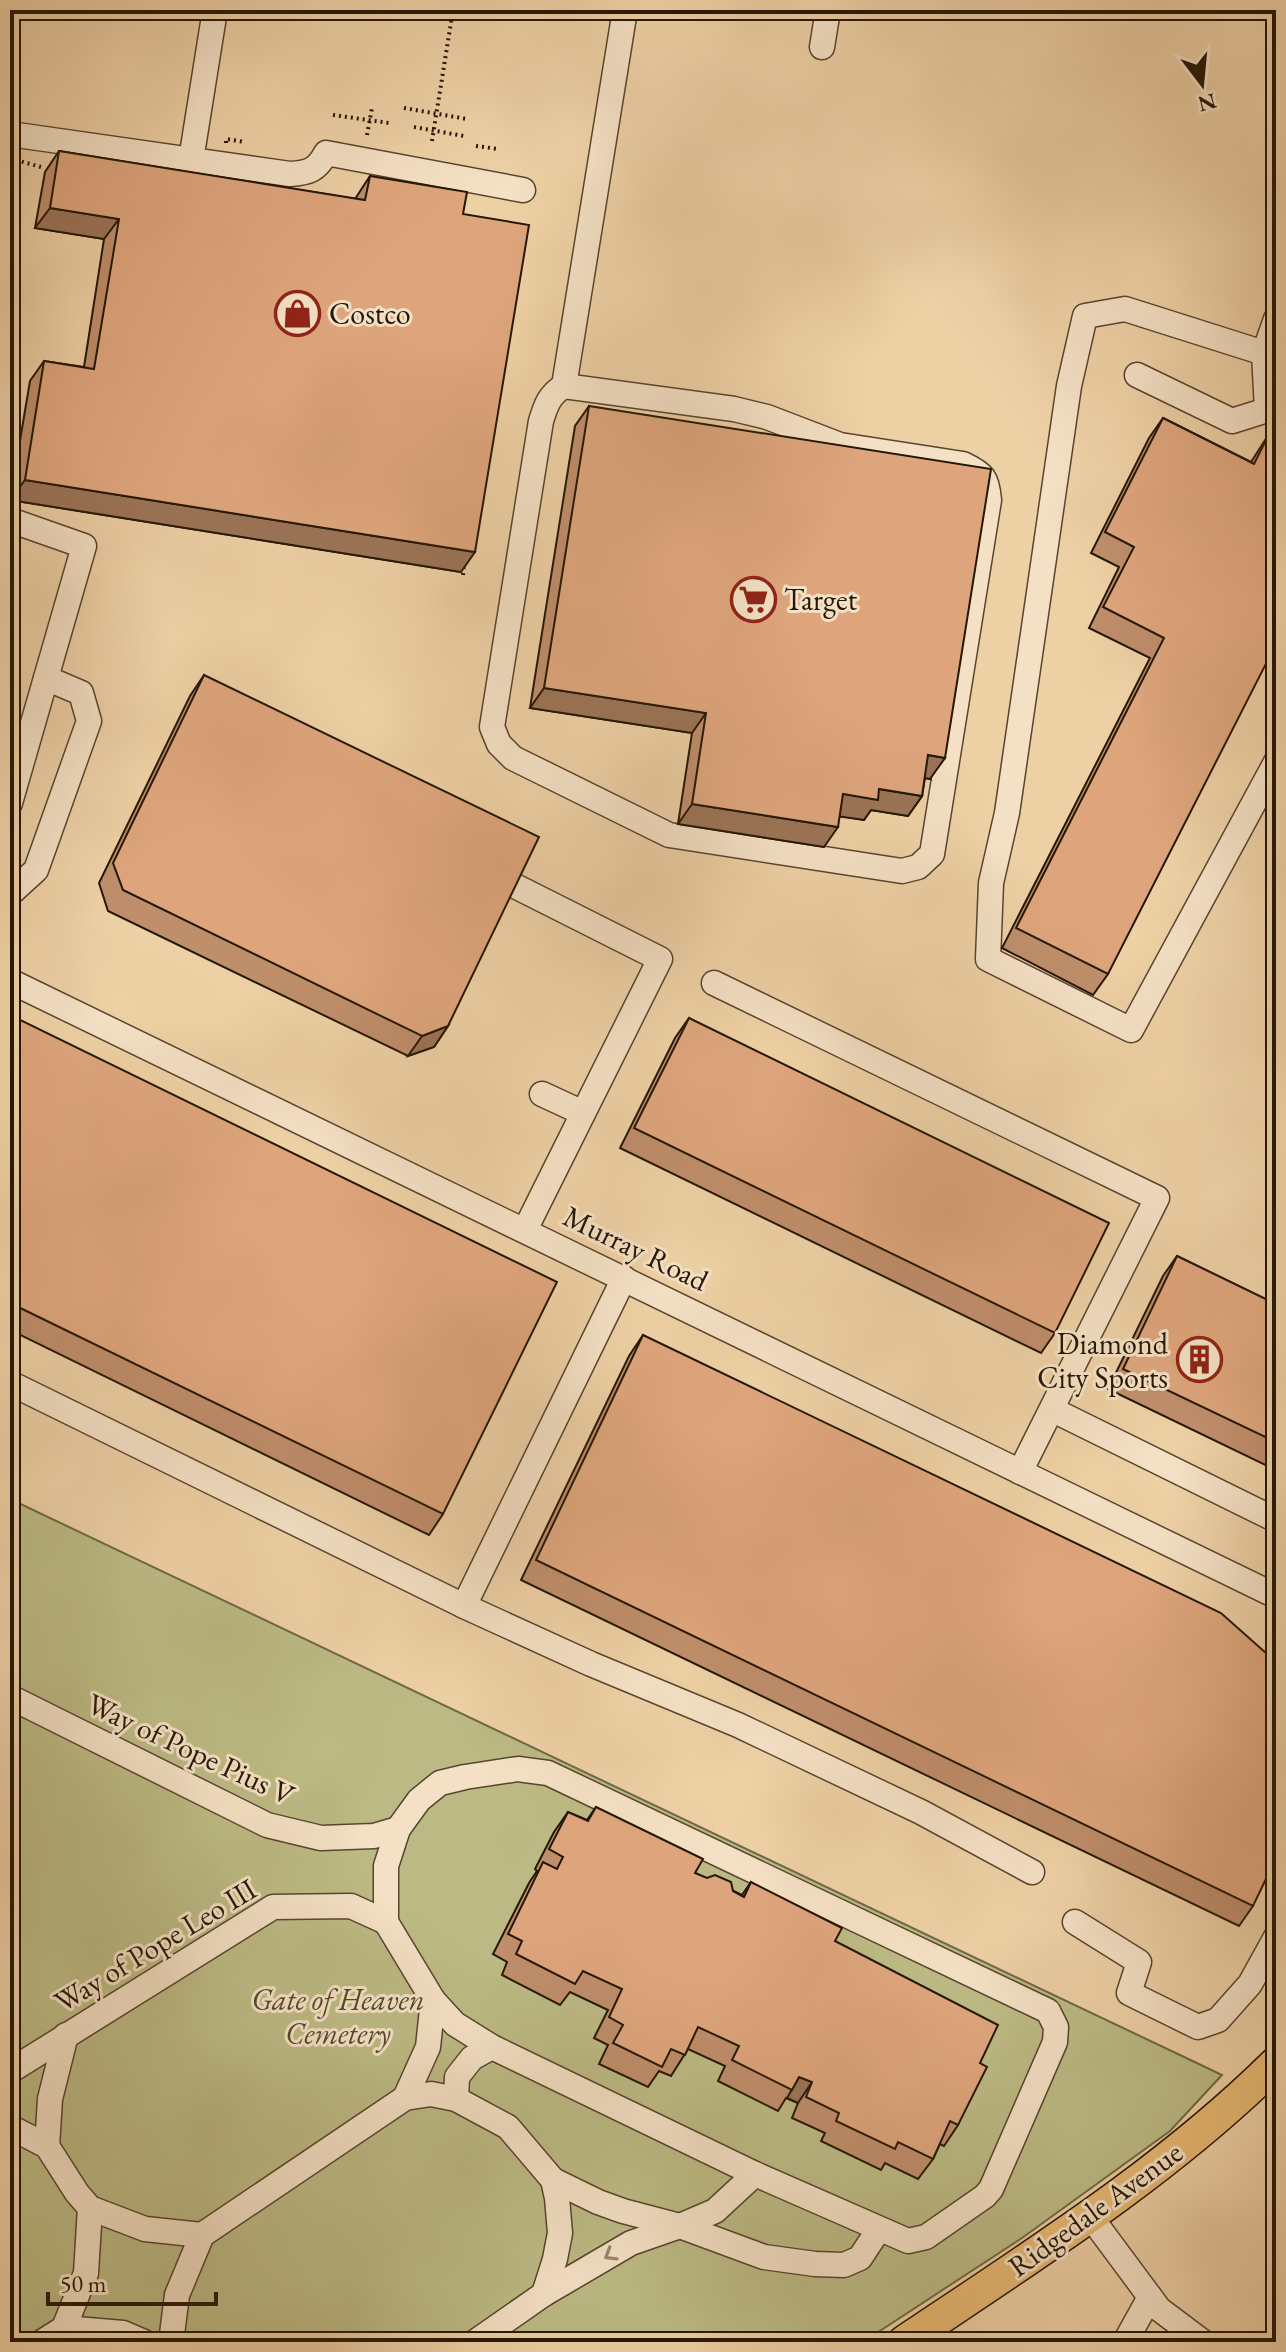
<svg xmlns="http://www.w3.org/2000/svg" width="1286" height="2352" viewBox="0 0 1286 2352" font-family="'EB Garamond',serif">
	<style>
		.green { fill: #bcba84; stroke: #706845; stroke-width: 2 }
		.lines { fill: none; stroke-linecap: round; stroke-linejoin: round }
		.minor-casing { stroke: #57452e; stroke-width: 27 }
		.major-casing { stroke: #251706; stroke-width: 35 }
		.path { stroke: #251706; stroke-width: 4; stroke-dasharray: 2 4; stroke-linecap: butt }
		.minor { stroke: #f4e0c4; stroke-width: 24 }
		.major { stroke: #e7b872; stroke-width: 32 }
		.wall { fill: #bf8e6b; stroke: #251706; stroke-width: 2 }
		.shaded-wall { fill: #9b7457; stroke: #251706; stroke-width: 2 }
		.building { fill: #dea57c; stroke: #251706; stroke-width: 2 }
		.oneway { stroke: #97866e }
		.labels { text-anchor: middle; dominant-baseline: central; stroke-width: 6; stroke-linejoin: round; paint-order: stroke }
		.poi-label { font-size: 30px; fill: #251706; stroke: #f4e0c4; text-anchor: start }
		.street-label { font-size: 30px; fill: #251706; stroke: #f4e0c4 }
		.park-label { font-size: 30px; font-style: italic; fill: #52482c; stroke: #f4e0c4 }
	</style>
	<rect width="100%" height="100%" fill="#eed0a5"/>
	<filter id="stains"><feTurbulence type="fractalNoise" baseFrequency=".0025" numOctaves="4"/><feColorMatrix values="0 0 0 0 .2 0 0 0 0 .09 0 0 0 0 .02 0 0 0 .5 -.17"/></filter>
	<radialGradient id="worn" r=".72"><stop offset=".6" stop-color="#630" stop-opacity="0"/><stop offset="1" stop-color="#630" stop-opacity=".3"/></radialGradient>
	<path class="green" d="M10,1499L1201,2065L1222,2075L1170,2131L1022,2238L863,2342H10Z"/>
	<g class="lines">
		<defs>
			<g id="minor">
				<path d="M822,47L828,10"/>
				<path d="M10,134L290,174C309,173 317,170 326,153L523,190"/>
				<path d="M191,160L215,10"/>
				<path d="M1276,319L1264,353L1125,309L1085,316L1069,386L1007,813L991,883L988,959L1131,1030L1276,762"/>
				<path d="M1264,353L1267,410L1276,415"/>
				<path d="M1137,375L1232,421L1267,410"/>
				<path d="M564,386L734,409L767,417L840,445L963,464C984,474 987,478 989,500L932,854L918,867L902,871L669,835L513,758L499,744L492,727L541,421C546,405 549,395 564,386Z"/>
				<path d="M564,386L625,10"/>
				<path d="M10,520L84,546L10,803"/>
				<path d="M517,887L660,959L525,1230"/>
				<path d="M10,890L13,891L36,870L89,721L81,693L46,678"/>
				<path d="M10,981L1276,1596"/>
				<path d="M714,983L1157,1198L1020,1472"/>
				<path d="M542,1094L583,1113"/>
				<path d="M10,1383L464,1606L624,1278"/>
				<path d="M1053,1410L1276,1520"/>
				<path d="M464,1606L591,1664L738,1725L921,1812L1032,1872"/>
				<path d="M10,1697L267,1825L321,1838L374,1836L398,1829"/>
				<path d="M518,1769L548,1773L1048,2011L1056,2027L1055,2042L991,2189L985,2196L926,2237L908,2241L755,2174L492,2047L455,2024L433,2000L392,1932L386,1922V1866L398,1829L419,1800L440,1783L465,1777Z"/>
				<path d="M1075,1922L1139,1962L1129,1993L1198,2027L1218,2020L1250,1984L1276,1937"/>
				<path d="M10,2071L273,1907L351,1906L386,1922"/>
				<path d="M405,2098L428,2047L433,2000"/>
				<path d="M456,2099L457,2077L472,2058L492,2047"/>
				<path d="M10,2127L47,2146L77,2193L90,2208L145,2229L202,2235"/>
				<path d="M47,2146L50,2099L66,2035"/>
				<path d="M553,2180L598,2202L623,2211L680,2226L764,2257L815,2264L844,2265L860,2258L879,2229"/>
				<path d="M1090,2216L1159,2309L1203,2342"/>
				<path d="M64,2328L123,2333L144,2342"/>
				<path d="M42,2342L64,2328L86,2273L90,2208"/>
				<path d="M171,2342L177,2295L202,2235L405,2098L431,2094L456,2099L508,2127L553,2180L557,2198L560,2233L555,2259L544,2294"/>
				<path d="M475,2342L544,2294L631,2243L680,2226L715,2211L755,2174"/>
				<path d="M1125,2342L1150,2297"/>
			</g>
			<path id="major" d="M904,2342C1032,2256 1166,2172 1276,2063"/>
		</defs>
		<use href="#minor" class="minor-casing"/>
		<use href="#major" class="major-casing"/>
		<g class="path">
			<path d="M404,108L467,119"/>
			<path d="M333,115L389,123"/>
			<path d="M414,127L464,136"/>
			<path d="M367,135L372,108"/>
			<path d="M432,141L453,10"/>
			<path d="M226,143V139L245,142"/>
			<path d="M476,146L498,149"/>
			<path d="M16,160L41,167"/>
			<path d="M463,575L464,564"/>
		</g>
		<use href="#minor" class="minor"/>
		<use href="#major" class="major"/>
	</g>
	<g class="wall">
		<path d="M59,151L355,199L370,176L463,214L461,572L10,500L30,381L44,361L84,367L104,239L35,228L45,172Z"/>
		<path d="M589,406L930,779L925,778L922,796L908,816L871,810L864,820L840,816L824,847L678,824L692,733L530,708L575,426Z"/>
		<path d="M1163,418L1251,462L1269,434L1108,974L1093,995L1002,948L1150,658L1089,628L1119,567L1091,553L1149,438Z"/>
		<path d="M204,675L448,1026L434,1047L408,1056L108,911L99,883L190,696Z"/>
		<path d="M10,1015L443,1514L429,1535L10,1330Z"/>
		<path d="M689,1018L1055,1333L1041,1353L620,1148L675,1038Z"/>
		<path d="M1177,1256L1276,1304V1470L1108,1389L1163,1276Z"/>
		<path d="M643,1335L1253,1906L1239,1926L521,1580L629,1356Z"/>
		<path d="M596,1807L695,1873L742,1895L751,1882L835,1941L980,2063L958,2125L944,2146L940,2144L933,2159L918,2179L885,2163L881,2170L821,2141L825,2133L792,2118L798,2103L786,2098L778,2111L718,2081L725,2066L688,2049L671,2076L659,2071L648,2087L599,2064L608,2045L594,2038L608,2010L570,1992L560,2005L502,1975L507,1962L493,1954L529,1883L537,1871L535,1869L554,1832L568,1812L587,1820Z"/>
	</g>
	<g class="shaded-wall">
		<path d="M50,208L119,219L104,239L35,228Z"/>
		<path d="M25,480L475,552L461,572L10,500Z"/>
		<path d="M544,688L706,713L692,733L530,708Z"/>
		<path d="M928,755L945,758L930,779L914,776Z"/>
		<path d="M879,789L922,796L908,816L871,810L864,820L829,815L843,794Z"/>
		<path d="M692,804L838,827L824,847L678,824Z"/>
		<path d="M448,1026L434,1047L408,1056L422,1036Z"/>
		<path d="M799,2077L812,2082L798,2103L787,2098Z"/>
	</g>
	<g class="building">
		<path d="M59,151L365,200L370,176L467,192L463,214L529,225L475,552L25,480L44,361L94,369L119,219L50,208Z"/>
		<path d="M589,406L991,469L945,758L928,755L922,796L879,789L878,800L843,794L838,827L692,804L706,713L544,688Z"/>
		<path d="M1163,418L1254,464L1269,434L1276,437V644L1108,974L1016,928L1164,638L1103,607L1134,547L1105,532Z"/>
		<path d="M204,675L539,837L448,1026L422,1036L123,890L113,863Z"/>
		<path d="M10,1015L557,1282L443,1514L10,1303Z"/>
		<path d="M689,1018L1109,1223L1055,1333L634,1128Z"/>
		<path d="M1177,1256L1276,1304V1442L1123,1369Z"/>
		<path d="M643,1335L1221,1613L1276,1662V1858L1253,1906L536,1560Z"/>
		<path d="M596,1807L703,1859L695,1873L707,1878L715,1875L731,1882L733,1891L744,1897L751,1882L842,1928L835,1941L998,2025L980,2063L987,2067L958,2125L950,2121L933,2159L898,2142L895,2149L836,2121L839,2113L806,2097L812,2082L799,2077L792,2090L732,2060L739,2046L698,2027L685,2055L671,2049L662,2067L613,2043L623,2025L609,2017L622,1989L583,1971L575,1984L516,1954L522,1941L508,1934L543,1862L557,1869L563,1857L549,1849L568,1812L588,1821Z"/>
	</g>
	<defs><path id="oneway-chevron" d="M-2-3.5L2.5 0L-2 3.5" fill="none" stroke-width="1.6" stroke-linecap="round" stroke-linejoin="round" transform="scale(2)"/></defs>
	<use class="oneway" href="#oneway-chevron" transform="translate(610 2255) rotate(149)"/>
	<defs>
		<symbol id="shop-ring" viewBox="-11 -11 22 22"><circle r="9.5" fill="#f4e0c4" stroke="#8f2418" stroke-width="1.5"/><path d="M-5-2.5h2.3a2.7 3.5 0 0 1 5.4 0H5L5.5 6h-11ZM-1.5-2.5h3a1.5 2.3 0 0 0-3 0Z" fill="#8f2418"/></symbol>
		<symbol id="supermarket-ring" viewBox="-11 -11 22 22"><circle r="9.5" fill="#f4e0c4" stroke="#8f2418" stroke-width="1.5"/><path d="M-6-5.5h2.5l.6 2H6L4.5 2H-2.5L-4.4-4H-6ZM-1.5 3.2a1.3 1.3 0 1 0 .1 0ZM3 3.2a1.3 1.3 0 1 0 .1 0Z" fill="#8f2418"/></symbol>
		<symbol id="building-ring" viewBox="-11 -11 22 22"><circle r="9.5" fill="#f4e0c4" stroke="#8f2418" stroke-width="1.5"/><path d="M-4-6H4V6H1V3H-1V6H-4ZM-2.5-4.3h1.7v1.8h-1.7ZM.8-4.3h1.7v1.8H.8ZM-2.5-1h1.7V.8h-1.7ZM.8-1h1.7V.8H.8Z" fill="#8f2418"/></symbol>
	</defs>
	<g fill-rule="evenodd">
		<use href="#shop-ring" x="272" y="288" width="51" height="51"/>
		<use href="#supermarket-ring" x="728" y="574" width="51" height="51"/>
		<use href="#building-ring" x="1174" y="1334" width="51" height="51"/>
	</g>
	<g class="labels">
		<g class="poi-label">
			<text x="329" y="313">Costco</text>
			<text x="784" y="599">Target</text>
			<text x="1168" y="1343" text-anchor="end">Diamond<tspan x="1168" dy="34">City Sports</tspan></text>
		</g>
		<g class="street-label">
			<text transform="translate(636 1248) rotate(26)">Murray Road</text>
			<text transform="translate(191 1749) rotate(25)">Way of Pope Pius V</text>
			<text transform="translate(155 1945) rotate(-31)">Way of Pope Leo III</text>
			<text transform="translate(1095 2209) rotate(-36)">Ridgedale Avenue</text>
		</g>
		<g class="park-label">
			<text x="338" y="1999">Gate of Heaven<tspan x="338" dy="34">Cemetery</tspan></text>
		</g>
	</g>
	<rect width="1286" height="2352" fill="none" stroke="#eed0a5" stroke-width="40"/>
	<rect x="12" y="12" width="1262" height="2328" fill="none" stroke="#251706" stroke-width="4"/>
	<rect x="20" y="20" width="1246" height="2312" fill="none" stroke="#251706" stroke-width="2"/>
	<g transform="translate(1202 84) rotate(164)" stroke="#f4e0c4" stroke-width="6" paint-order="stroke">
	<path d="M0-6L14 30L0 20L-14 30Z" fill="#251706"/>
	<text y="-12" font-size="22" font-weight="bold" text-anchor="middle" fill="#251706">N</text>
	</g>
	<path d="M48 2292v12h168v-12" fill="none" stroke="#251706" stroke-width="4"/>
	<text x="60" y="2292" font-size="24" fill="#251706" stroke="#f4e0c4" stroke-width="6" paint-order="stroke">50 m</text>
	<rect width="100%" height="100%" filter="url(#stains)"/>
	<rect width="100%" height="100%" fill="url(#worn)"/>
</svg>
